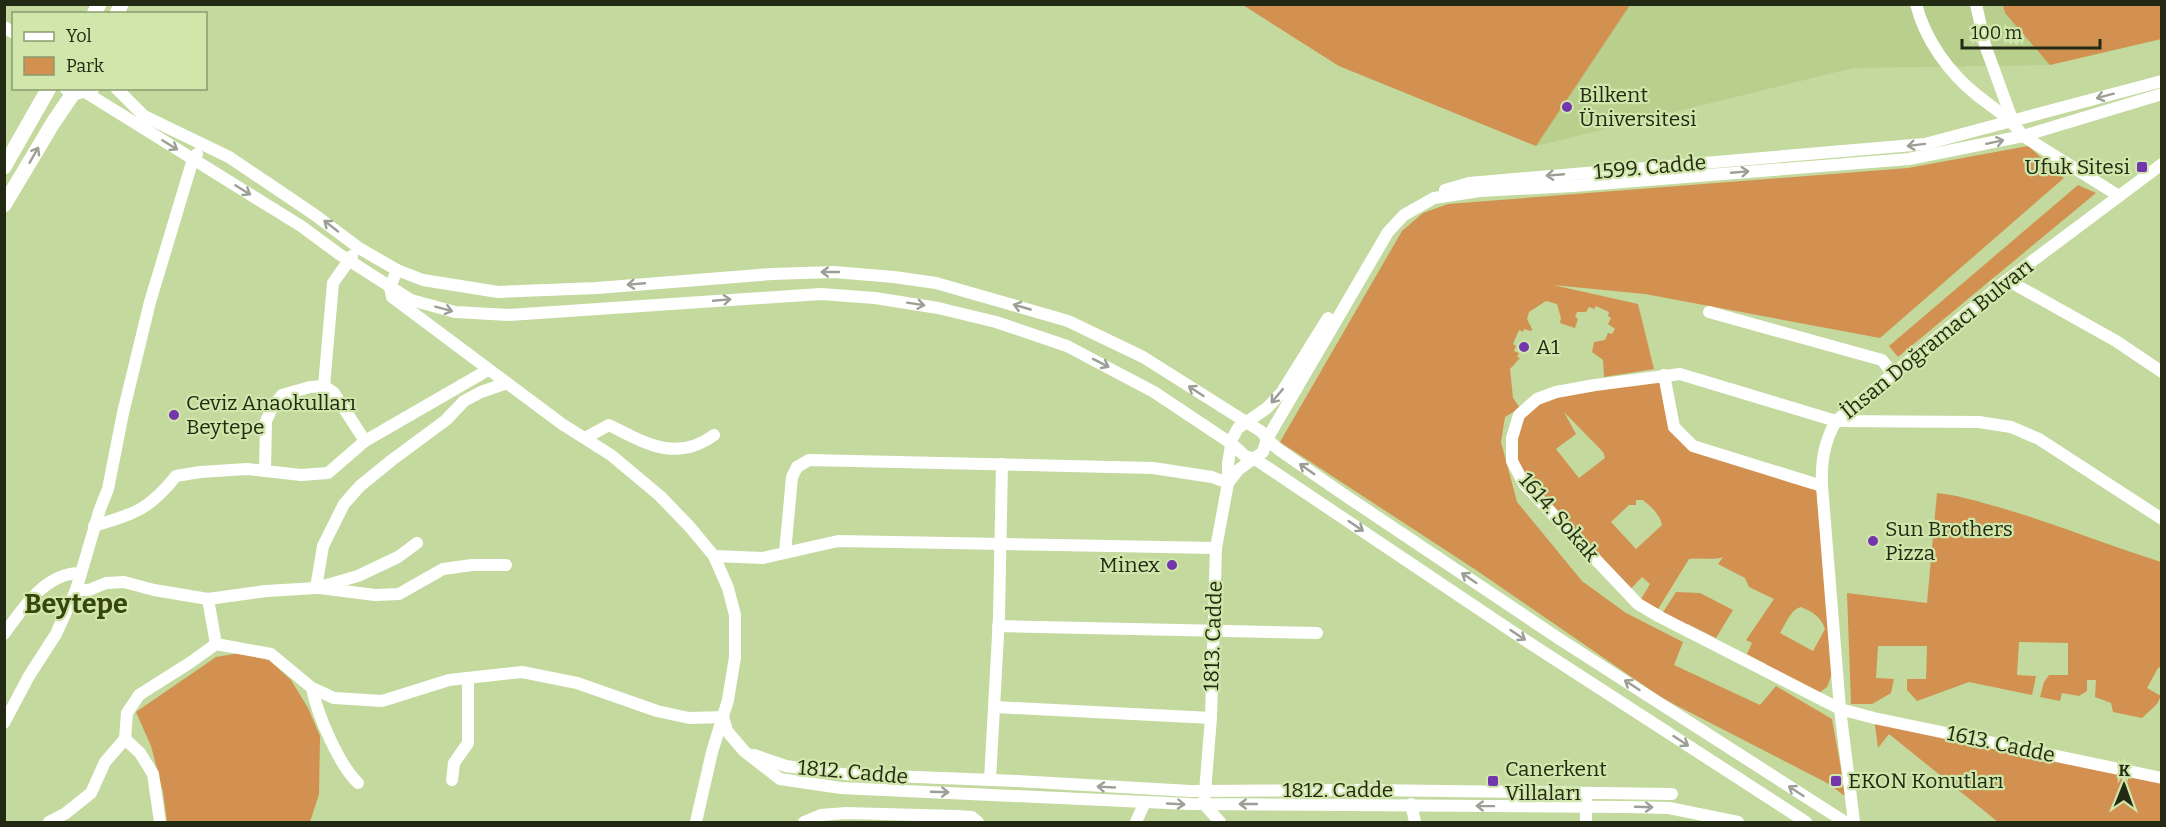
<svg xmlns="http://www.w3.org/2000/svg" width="2166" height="827" viewBox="0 0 2166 827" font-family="Bitter,serif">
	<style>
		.built { fill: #b8cf8e }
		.green { fill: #d29150; fill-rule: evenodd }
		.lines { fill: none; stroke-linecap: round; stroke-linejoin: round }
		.minor { stroke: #fff; stroke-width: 12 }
		.major { stroke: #fff; stroke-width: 15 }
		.oneway { stroke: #9c9f95 }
		.poi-dot { fill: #7336ac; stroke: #d0e6aa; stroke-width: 2 }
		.labels { text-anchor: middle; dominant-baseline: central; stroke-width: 4.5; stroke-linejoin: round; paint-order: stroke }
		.poi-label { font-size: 21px; fill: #232a13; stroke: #d0e6aa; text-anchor: start }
		.street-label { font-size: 21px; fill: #232a13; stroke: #d0e6aa }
		.district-label { font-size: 27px; font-weight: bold; fill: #36460d; stroke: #d0e6aa }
	</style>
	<rect width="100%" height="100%" fill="#c3d99e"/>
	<path class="built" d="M2161,4L2162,39L2050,65L1853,68L1536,146L1339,66L1243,5Z"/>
	<g class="green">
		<path d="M1243,5H1630L1536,146L1339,66Z"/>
		<path d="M2003,5H2161V39L2050,65L2005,13Z"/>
		<path d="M2028,146L2064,178L1880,338L1645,294L1553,285L1638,304L1654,369L1604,377L1603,360L1592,352L1594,342L1605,340L1608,333L1612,334L1615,329L1608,324L1611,318L1608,316L1609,312L1596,306L1594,309L1589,307L1586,312H1577L1575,317L1578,319L1575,328L1560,323L1561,318L1557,304L1546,301L1529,312L1527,319L1532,329L1531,331L1524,329L1523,332L1519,330L1513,344L1516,346L1514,351L1519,353L1517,357L1520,358L1510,369L1513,398L1520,408L1505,417L1501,442L1517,502L1582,581L1626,613L1683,642L1674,665L1760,705L1776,686L1832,719L1846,797L1829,784L1662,698L1476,570L1280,442L1402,231L1423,213L1448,204L1908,168Z"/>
		<path d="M2078,185L2096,193L1898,357L1889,346Z"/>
		<path d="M1664,375L1674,427L1694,446L1818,490L1832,674L1827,687L1819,693L1767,669L1766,664L1747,654L1752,643L1746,640L1774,599L1749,587L1745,578L1718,564L1723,557C1712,561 1701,557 1689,559L1655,614L1638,604L1650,584L1642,577L1627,593L1595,551L1540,491L1534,495L1512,461L1519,415L1537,399ZM1564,412L1603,452L1605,458L1579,478L1556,449L1576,434ZM1636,500H1643C1651,507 1660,514 1662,525L1636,549L1611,522L1629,505H1636ZM1801,607C1813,612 1821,617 1825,629L1813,651L1780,633C1786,624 1790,610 1801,607Z"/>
		<path d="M1937,493C1956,495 1973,500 1991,505C2049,521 2104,544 2161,562V667L2158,668L2147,688L2161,696L2157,704L2142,718L2113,712L2111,703L2095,697L2096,680H2087V691L2079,696L2062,693L2060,701L2040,697L2044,682L2049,675H2068V643L2019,642L2017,675L2036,676L2032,695L1969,682L1917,701L1907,690V679H1926L1927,646H1878L1876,678L1894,679L1891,693L1872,704H1851L1847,593L1927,603Z"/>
		<path d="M1676,592L1700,593L1733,610L1716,638L1688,624L1685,630L1660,617Z"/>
		<path d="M240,653L269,660L291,680L308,708L320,736L319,794L310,822H167L163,792L151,746L136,712L216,657Z"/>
		<path d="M1874,718L2161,778V822H1998L1889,734L1878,748Z"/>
	</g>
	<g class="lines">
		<g class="minor">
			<path d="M1916,4C1925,40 1949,73 1978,96C1995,109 2011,119 2023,136L2119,196"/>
			<path d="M1976,4L1985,45L2013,122"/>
			<path d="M4,27L14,33"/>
			<path d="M116,88L144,116L229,157L315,215L359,248L397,270L423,280L498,292L597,288L772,274L834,272L894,277L936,283L1068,321L1143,357L1262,432L1267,439L1263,452L1238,470L1228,483"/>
			<path d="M85,92L301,226L339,254L411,300L455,312L509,315L821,294L875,298L938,308L996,322L1067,346L1154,392L1232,444L1245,456L1255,459L1528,642L1806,822"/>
			<path d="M1445,190L1469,183L1925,144L2162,81"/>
			<path d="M397,270L390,287L392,297L562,424L611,455L660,496L689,526L714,556L728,588L735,615V657L728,700L712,752L696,822"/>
			<path d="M2007,280L2116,341L2162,372"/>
			<path d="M1709,312L1882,360L1893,374"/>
			<path d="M1664,375L1674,427L1693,446L1822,486"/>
			<path d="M324,386L333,283L352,256"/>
			<path d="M585,438L609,425C645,443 676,463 714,435"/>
			<path d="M265,470L266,421L273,406L282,395L310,387L324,386L334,393L365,441"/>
			<path d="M2162,519L2039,439L2011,427L1979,422L1836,421L1680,374L1595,385L1556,392L1537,399L1519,415L1512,438V461L1524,484L1638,604L1660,617L1840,709L1874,718L2162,778"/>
			<path d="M94,526C134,514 149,510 176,476L200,472L247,469L301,475L328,473L365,441L488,370"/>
			<path d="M785,553L792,477L797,467L809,460L1153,468L1212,477L1228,483"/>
			<path d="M714,556L763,558L838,541L1216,548"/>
			<path d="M316,588L323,546L344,504L360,486L392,460L446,420L464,401L481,392L507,383"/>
			<path d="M320,588L375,595L399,594L443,569L472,565H506"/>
			<path d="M76,590H89L106,583L124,582L154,590L208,599L266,591L316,588L358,576L398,557L417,543"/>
			<path d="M208,599L216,644"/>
			<path d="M998,626L1317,633"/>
			<path d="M4,634C23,608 46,572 81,573"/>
			<path d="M312,688C317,714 339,765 358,783"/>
			<path d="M994,707L1211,718"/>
			<path d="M723,717L727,731L744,751L780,779L841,788L1189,804L1626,807L1669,808L1738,822"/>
			<path d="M4,723L29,676L56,634L76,590L100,509L108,489L123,413L150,302L193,159L197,154"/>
			<path d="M125,739L140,753L153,774L160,822"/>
			<path d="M754,755L786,766L842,774L1017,781L1190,791L1366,790L1672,794"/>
			<path d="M452,780L454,763L468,743V678"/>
			<path d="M990,780L999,617L1002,464"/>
			<path d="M1586,800V822"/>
			<path d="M1204,804L1211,718L1216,548L1228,483V464L1232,439L1238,428L1267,408L1282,392L1328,318"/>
			<path d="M1204,804L1220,822"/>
			<path d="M1411,804L1415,822"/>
			<path d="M49,822L66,813L91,793L105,762L125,739L127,713L139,695L191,662L216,644L271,654L312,688L334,698L382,701L449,680L522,672L577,683L657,711L689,718L723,717"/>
			<path d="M804,822L821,815L846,813L957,816L972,817L978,822"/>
			<path d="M1136,822L1145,802"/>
			<path d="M1845,822L1561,640L1340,492L1278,449L1267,439L1388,232L1404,215L1434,198L1480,191L1573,186L1909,159L2023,136L2162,94"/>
			<path d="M1854,822L1840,709L1822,486C1821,462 1824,442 1836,421L2007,280L2162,164"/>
		</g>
		<g class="major">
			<path d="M94,14L99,4"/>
			<path d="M117,14L121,4"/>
			<path d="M67,88L77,92L92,88"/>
			<path d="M4,167L49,88"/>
			<path d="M4,205L53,123L74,92"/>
		</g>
	</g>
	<defs><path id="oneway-shaft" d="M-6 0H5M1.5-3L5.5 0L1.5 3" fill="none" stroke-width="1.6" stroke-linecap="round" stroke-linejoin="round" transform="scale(1.5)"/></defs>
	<g class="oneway">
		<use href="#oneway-shaft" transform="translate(2105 96) rotate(165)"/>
		<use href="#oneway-shaft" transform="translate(1995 142) rotate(-12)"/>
		<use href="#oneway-shaft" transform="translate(170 145) rotate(32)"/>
		<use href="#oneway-shaft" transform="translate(1916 145) rotate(173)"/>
		<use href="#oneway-shaft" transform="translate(34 155) rotate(-60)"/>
		<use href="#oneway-shaft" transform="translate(1740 172) rotate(-5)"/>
		<use href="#oneway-shaft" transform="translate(1555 175) rotate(175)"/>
		<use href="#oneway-shaft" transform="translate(243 190) rotate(32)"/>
		<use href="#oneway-shaft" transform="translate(331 226) rotate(-142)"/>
		<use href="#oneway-shaft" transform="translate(830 272) rotate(-180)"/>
		<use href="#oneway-shaft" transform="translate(636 284) rotate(175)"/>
		<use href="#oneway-shaft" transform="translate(722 300) rotate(-5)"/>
		<use href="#oneway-shaft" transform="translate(916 304) rotate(9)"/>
		<use href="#oneway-shaft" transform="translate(1022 307) rotate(-164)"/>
		<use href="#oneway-shaft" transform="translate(444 309) rotate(15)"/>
		<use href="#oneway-shaft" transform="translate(1101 363) rotate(27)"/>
		<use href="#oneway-shaft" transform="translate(1196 391) rotate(-147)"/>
		<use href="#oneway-shaft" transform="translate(1277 396) rotate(130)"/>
		<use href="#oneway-shaft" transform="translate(1307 469) rotate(-145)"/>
		<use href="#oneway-shaft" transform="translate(1356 526) rotate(34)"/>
		<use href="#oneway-shaft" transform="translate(1469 578) rotate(-146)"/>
		<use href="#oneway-shaft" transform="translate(1518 635) rotate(34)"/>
		<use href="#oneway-shaft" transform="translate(1632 685) rotate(-147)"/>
		<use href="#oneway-shaft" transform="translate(1681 741) rotate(33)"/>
		<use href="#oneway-shaft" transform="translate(1106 787) rotate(-177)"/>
		<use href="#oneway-shaft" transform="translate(1796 791) rotate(-147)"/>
		<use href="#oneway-shaft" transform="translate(940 792) rotate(2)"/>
		<use href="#oneway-shaft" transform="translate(1176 804) rotate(3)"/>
		<use href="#oneway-shaft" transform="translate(1248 804) rotate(180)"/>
		<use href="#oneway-shaft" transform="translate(1485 806) rotate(-179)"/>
		<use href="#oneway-shaft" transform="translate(1644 807) rotate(2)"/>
	</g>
	<g class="poi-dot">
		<circle cx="1567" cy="107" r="6"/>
		<rect x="2136" y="161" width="12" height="12" rx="3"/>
		<circle cx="1524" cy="347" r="6"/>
		<circle cx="174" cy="415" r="6"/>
		<circle cx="1873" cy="541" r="6"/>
		<circle cx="1172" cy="565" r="6"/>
		<rect x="1487" y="775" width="12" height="12" rx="3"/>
		<rect x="1830" y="775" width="12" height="12" rx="3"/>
	</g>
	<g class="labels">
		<g class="poi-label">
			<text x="1579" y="95">Bilkent<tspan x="1579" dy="24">Üniversitesi</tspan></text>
			<text x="2130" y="167" text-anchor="end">Ufuk Sitesi</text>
			<text x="1536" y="347">A1</text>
			<text x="186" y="403">Ceviz Anaokulları<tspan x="186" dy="24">Beytepe</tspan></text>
			<text x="1885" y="529">Sun Brothers<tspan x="1885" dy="24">Pizza</tspan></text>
			<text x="1160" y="565" text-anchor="end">Minex</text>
			<text x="1505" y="769">Canerkent<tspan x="1505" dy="24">Villaları</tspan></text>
			<text x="1848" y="781">EKON Konutları</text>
		</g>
		<g class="street-label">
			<text transform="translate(1650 167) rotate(-5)">1599. Cadde</text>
			<text transform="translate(1937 339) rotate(-39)">İhsan Doğramacı Bulvarı</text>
			<text transform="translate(1559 517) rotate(49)">1614. Sokak</text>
			<text transform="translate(1213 636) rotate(-88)">1813. Cadde</text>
			<text transform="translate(2001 744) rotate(12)">1613. Cadde</text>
			<text transform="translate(853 772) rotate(5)">1812. Cadde</text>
			<text x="1338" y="790">1812. Cadde</text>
		</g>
		<g class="district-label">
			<text x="76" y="604">Beytepe</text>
		</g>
	</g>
	<rect width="2166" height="827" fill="none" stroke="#232a13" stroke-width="12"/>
	<rect x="12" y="12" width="195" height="78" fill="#d0e6aa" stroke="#8b9b6e" stroke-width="1.5"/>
	<rect x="24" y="32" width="30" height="9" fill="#ffffff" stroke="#8b9b6e" stroke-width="1.5"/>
	<text x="66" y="42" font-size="18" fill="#232a13">Yol</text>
	<rect x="24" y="57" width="30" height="18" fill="#d29150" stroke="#8b9b6e" stroke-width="1.5"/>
	<text x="66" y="72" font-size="18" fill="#232a13">Park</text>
	<g transform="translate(2124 785) rotate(1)" stroke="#d0e6aa" stroke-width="4.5" paint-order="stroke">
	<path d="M0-4.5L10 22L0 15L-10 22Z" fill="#232a13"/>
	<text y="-9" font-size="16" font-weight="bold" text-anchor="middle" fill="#232a13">K</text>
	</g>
	<path d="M1962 39v9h138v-9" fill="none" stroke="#232a13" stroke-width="3"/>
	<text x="1971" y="39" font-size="18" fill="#232a13" stroke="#d0e6aa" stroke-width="4.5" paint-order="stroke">100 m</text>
</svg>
